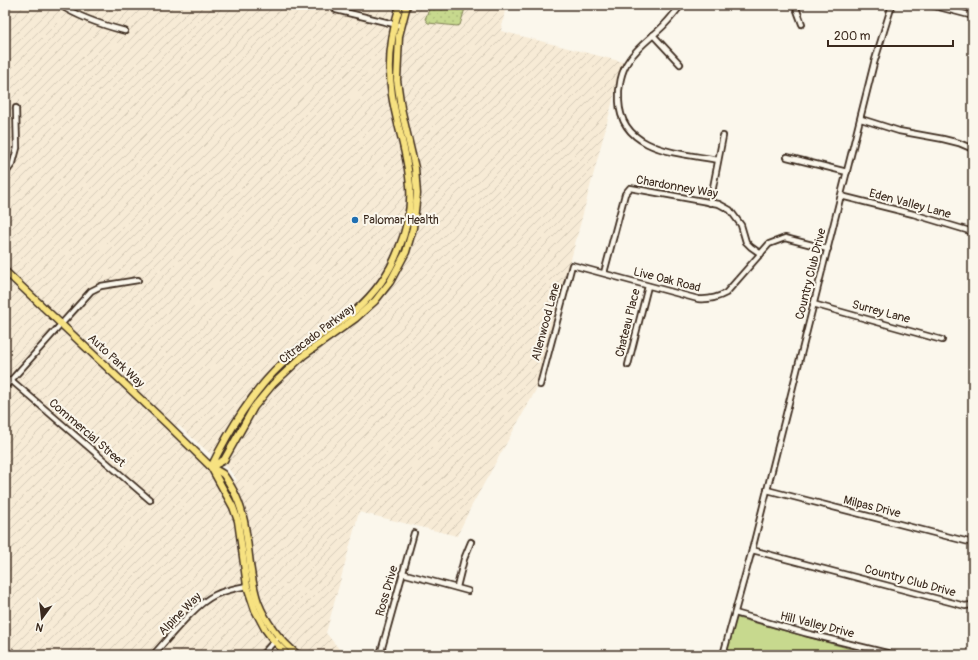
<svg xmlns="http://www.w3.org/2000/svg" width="978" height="660" viewBox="0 0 978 660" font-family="Pangolin,sans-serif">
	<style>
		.industrial { fill: url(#industrial-furrows); fill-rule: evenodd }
		.green { fill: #c7d98e; stroke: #818256 }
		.garden { fill: url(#garden-dots); stroke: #818256 }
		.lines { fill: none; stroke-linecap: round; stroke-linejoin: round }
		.minor-casing { stroke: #3b2a1e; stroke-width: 8 }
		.major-casing { stroke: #3b2a1e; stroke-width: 9 }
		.minor { stroke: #fbf7ec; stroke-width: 4.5 }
		.major { stroke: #f7e281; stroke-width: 6 }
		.rail { stroke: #3b2a1e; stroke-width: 1; stroke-dasharray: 6 3; stroke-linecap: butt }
		.poi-dot { fill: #1f6fb2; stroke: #fbf7ec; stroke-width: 1.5 }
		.labels { text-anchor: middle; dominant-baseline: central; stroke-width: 4; stroke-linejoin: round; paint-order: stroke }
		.street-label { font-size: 12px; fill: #3b2a1e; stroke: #fbf7ec }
		.poi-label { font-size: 12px; fill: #3b2a1e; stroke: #fbf7ec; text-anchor: start }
	</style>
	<defs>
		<pattern id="industrial-furrows" width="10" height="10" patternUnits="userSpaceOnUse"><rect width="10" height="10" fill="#f7ebd6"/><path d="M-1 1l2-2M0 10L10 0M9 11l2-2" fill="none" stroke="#d5cab7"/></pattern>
		<pattern id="garden-dots" width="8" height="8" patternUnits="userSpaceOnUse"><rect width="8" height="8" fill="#c7d98e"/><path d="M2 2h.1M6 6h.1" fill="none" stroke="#acba7a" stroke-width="1.8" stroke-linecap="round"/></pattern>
	</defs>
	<rect width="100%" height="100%" fill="#fbf7ec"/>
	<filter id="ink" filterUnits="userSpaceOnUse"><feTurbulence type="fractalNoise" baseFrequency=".025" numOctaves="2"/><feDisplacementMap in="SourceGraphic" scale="8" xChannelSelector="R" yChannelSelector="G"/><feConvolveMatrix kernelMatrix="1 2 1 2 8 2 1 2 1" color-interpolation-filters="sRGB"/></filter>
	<g filter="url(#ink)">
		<path class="industrial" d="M5,5H506L501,31L623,62L537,388L471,507L457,536L359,512L326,633L344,655H5ZM178,425L207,451L228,468L237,480L228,485L218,474L175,431Z"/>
		<path class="green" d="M734,617L873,655H723Z"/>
		<path class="garden" d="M431,5H466L460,25L457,26L428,23L425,19Z"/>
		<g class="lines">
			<defs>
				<g id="minor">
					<path d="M60,5C80,18 102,25 125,31"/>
					<path d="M681,5C674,14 667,23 659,30C648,40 637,48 629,60C621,71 618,88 619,101C621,152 680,153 718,160"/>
					<path d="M795,5L802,24"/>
					<path d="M931,5L973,16"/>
					<path d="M336,10L398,25"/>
					<path d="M653,35L680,64"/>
					<path d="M861,119L899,131L943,139L959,143L973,149"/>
					<path d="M787,157L847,172"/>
					<path d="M5,174L13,163L17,148L16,108"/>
					<path d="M841,196L913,214L973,232"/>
					<path d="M710,203L723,136"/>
					<path d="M604,273L625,194L630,188L719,204L730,210L741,225L746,242L751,247L761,254"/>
					<path d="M813,304L942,340"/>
					<path d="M628,365L648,286"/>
					<path d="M11,380L150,500"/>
					<path d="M540,385L572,265L698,299C709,300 717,298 726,293L769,244L785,238L828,249"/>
					<path d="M5,387L91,291L101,286L138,280"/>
					<path d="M767,490L973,543"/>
					<path d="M752,550L965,606L971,605"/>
					<path d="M402,573L468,591"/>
					<path d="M457,587L464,559L471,542"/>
					<path d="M735,613L805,633L895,655"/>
					<path d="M153,655C169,638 194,605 215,595C225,590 236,588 247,586"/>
					<path d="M262,655L279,636"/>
					<path d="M380,655L414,533"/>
					<path d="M723,655L752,550L874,63L892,5"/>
				</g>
				<g id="major">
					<path d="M5,271L167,424L211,467L233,507L238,521L247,586L255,610L265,629L274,641L288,655"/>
					<path d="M211,467L224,460L254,407L273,384L304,355L356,318L375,301L390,282L406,252L413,228L417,194L415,168L401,108L397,80L399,36L407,5"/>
					<path d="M211,467C230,429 252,392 283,363C305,343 333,329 356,310C374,294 389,274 398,251C407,229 413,202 409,177C406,149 396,122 392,95C387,64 391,34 400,5"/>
					<path d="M213,468C216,470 220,472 223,474C227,479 230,485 233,490C252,525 245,565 258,602C266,623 281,641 298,655"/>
				</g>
			</defs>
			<use href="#minor" class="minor-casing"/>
			<use href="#major" class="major-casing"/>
			<use href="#minor" class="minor"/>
			<use href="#major" class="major"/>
			<path class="rail" d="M5,642L21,655"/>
		</g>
	</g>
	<circle class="poi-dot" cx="355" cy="220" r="4"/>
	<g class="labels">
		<g class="street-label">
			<text transform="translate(677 187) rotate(10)">Chardonney Way</text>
			<text transform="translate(910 204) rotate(15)">Eden Valley Lane</text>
			<text transform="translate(811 274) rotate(-76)">Country Club Drive</text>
			<text transform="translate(667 280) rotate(14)">Live Oak Road</text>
			<text transform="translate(881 312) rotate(15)">Surrey Lane</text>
			<text transform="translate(546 322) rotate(-75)">Allenwood Lane</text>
			<text transform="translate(628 323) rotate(-76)">Chateau Place</text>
			<text transform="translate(317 334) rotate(-37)">Citracado Parkway</text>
			<text transform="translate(116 361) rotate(43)">Auto Park Way</text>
			<text transform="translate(87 433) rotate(41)">Commercial Street</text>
			<text transform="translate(872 507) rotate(14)">Milpas Drive</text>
			<text transform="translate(910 581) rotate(15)">Country Club Drive</text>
			<text transform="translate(387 591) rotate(-74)">Ross Drive</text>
			<text transform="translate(180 614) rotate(-45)">Alpine Way</text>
			<text transform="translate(817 625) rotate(14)">Hill Valley Drive</text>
		</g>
		<g class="poi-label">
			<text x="363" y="220">Palomar Health</text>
		</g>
	</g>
	<rect width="978" height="660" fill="none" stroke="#fbf7ec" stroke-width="20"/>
	<rect x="10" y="10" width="958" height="640" fill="none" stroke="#3b2a1e" stroke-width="1.5" filter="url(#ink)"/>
	<g transform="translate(42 618) rotate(195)" stroke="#fbf7ec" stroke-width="3" paint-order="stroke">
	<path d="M0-3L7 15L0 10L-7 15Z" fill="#3b2a1e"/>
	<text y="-6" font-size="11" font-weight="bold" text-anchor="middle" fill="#3b2a1e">N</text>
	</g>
	<path d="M828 40v6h125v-6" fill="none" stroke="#3b2a1e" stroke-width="2"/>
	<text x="834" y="40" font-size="12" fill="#3b2a1e" stroke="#fbf7ec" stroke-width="3" paint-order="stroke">200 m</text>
</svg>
